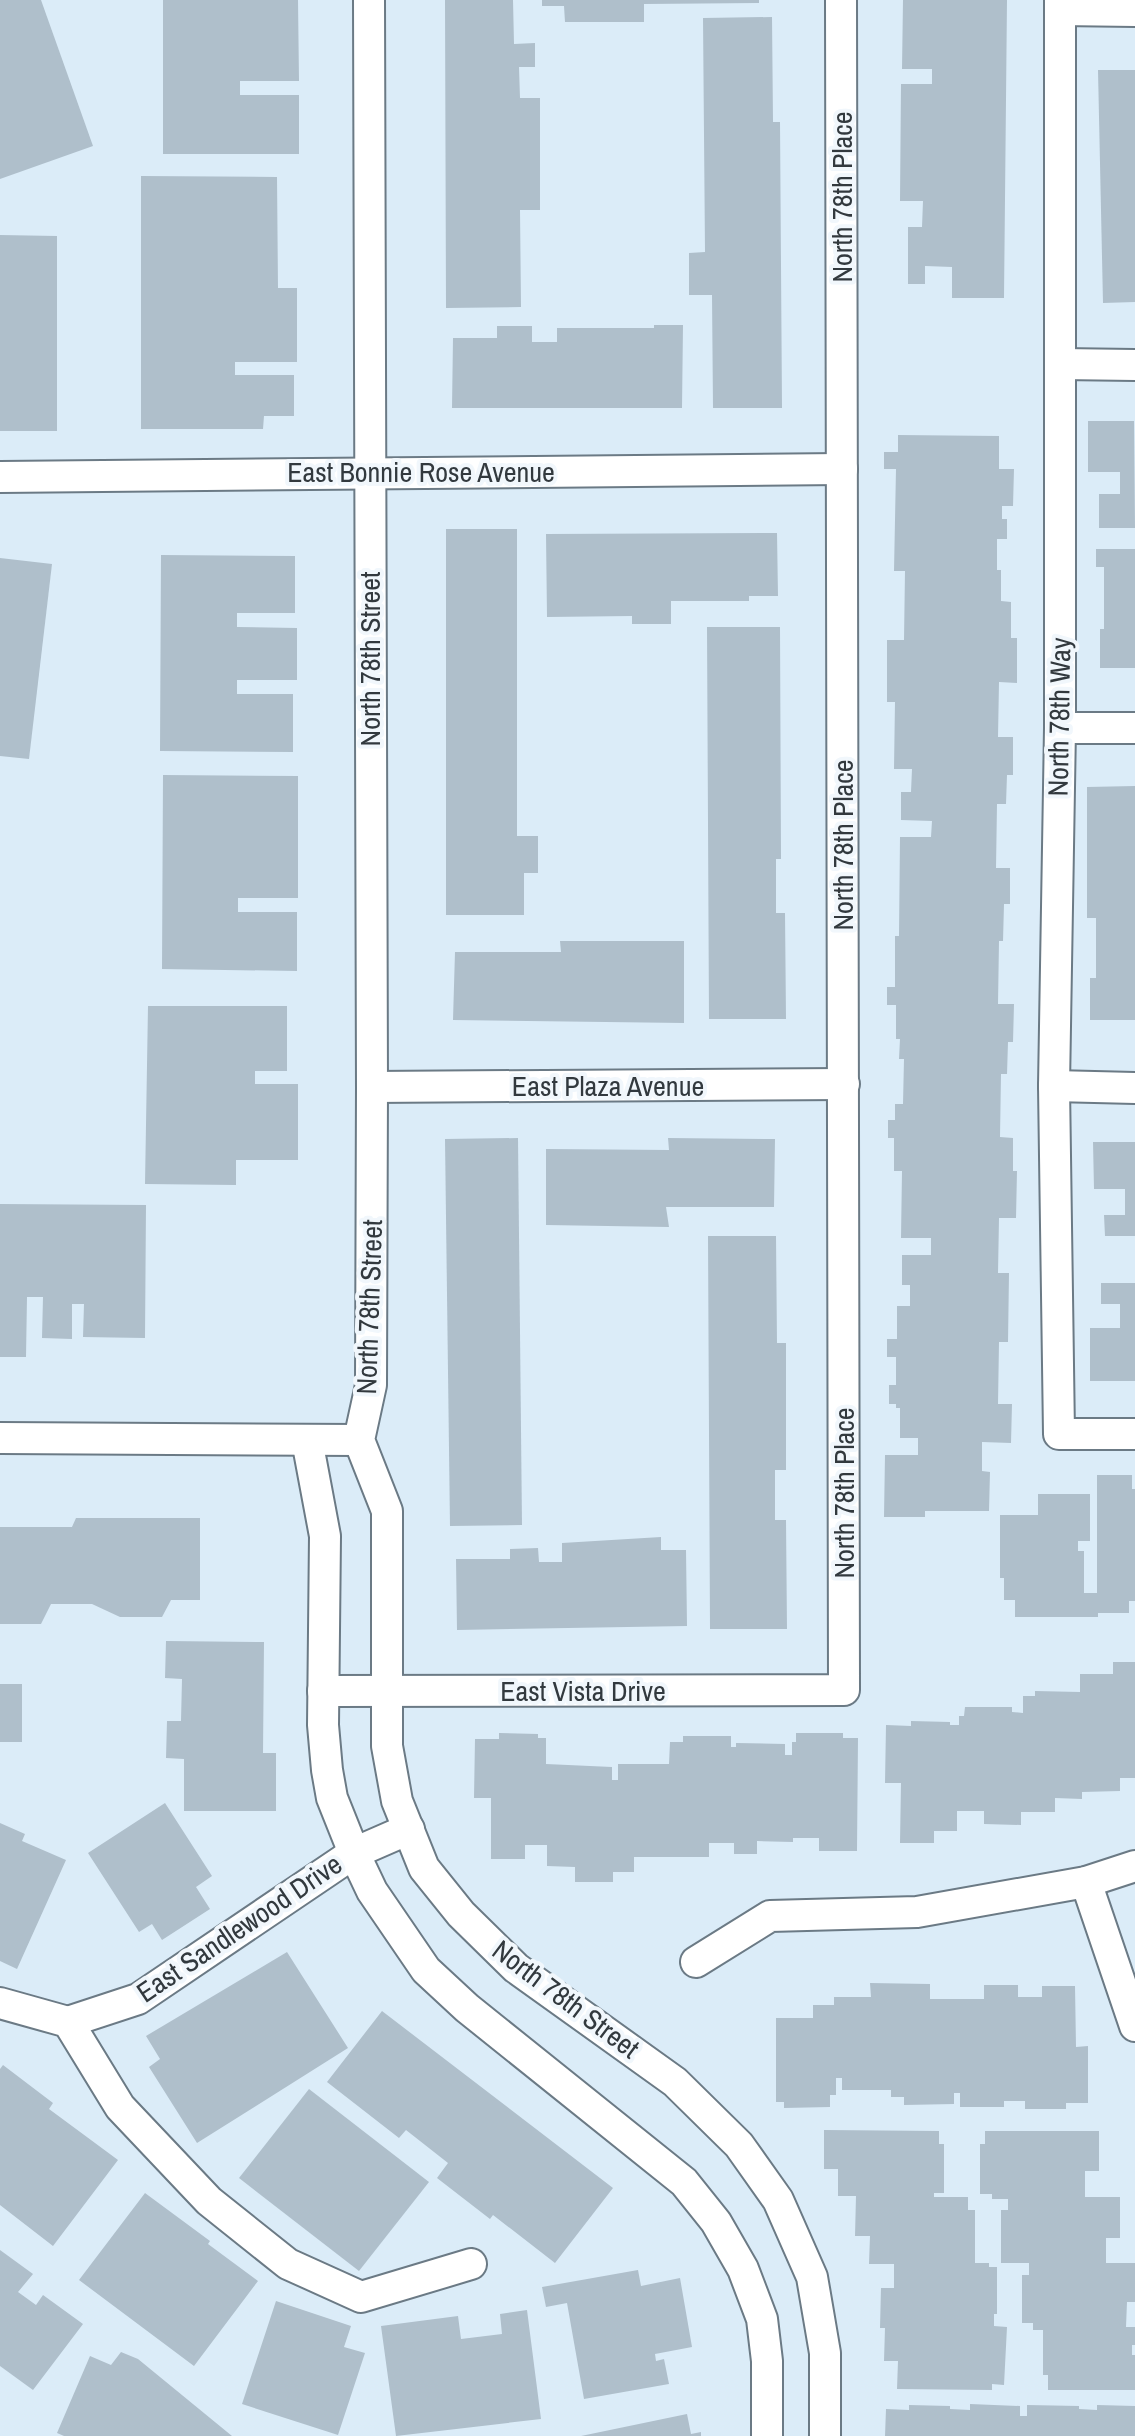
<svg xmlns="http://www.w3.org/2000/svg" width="1135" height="2436" viewBox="0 0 1135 2436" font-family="'Archivo Narrow',sans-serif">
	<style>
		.building { fill: #afbfcb }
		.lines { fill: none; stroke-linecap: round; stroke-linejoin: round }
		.minor-casing { stroke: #6b7a85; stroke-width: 34 }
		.minor { stroke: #fff; stroke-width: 30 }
		.labels { text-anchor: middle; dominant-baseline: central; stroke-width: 8; stroke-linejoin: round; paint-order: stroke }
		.street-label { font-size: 28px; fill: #32393e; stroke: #f1f7fc }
	</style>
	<rect width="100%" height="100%" fill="#dbecf8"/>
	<g class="building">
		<path d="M0,0H41L93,146L0,179Z"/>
		<path d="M163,0H298L299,81H240V95H299V154H163Z"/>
		<path d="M445,0H513L514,44L535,43V67H519L520,98H540V210H520L521,307L446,308Z"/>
		<path d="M542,0H759V3L644,4V22H565L564,6H542Z"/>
		<path d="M903,0H1007L1004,298H952V267L925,266V284H908V227H922L923,201H900L901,84H932V69H902Z"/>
		<path d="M772,17L773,122H780L782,408H713L712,295H689V253L705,252L703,18Z"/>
		<path d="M1098,70H1135V302L1103,303Z"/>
		<path d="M141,176L277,177L278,288H297V362H235V375H294V416H264L263,429H141Z"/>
		<path d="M0,235L57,236V431H0Z"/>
		<path d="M654,325H683L682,408H452L453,338H497V326H532V342H557V328H654Z"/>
		<path d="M1088,421H1134L1135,528H1099V494H1120V472H1088Z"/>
		<path d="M898,435L999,436V469H1014L1013,506H1002V519H1007V539H997V570H1001V601L1011,602V638H1017V683L999,682L998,737H1013V775H1007L1006,804H997L996,868H1010V904H1004L1003,941H999L998,1004H1014L1013,1042H1008L1007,1074H1001L1000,1137L1013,1138V1171H1017L1016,1218H999L998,1273H1009L1008,1342H999L998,1404H1012L1011,1443L982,1442V1471L990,1472L989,1511H925V1517H884L885,1455H918V1438H900V1408H896V1404H889V1385H896V1357H887V1339H897V1306H910V1285H902V1255H931V1238H901L902,1171H894V1138H888V1120H895V1104H903L904,1059H899L900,1039H896V1005H887V987H895V936H899L900,837H931L932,821L901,820V792H911L912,769H894L895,702H887V640H904L905,571H894L896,469H884V452H898Z"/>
		<path d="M446,529H517V836H538V873H524V915H446Z"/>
		<path d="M777,533L778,596H749V601H671V624H632V616L547,617L546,534Z"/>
		<path d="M1096,549H1135V668H1100V629H1104V567H1096Z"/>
		<path d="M161,555L295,556V613H237V627L297,628V680H237V694H293V752L160,751Z"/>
		<path d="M0,558L52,564L29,759L0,756Z"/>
		<path d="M707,627H780L781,859H776V913H785L786,1019H709Z"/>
		<path d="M163,775L298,776V898H238V912H297V971L162,969Z"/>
		<path d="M1135,786V1020H1090V978H1096V918H1087V787Z"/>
		<path d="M560,941H684V1023L453,1020L455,952H561Z"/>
		<path d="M148,1006H287V1071H255V1084H298V1160H236V1185L145,1184Z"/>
		<path d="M518,1138L522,1525L450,1526L445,1139Z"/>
		<path d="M668,1138L775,1139L774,1207H666L669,1227L546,1225V1149L669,1150Z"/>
		<path d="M1093,1142H1135V1236H1105L1104,1215H1125V1189H1094Z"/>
		<path d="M0,1204L146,1205L145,1338L83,1337L84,1304H72V1339L42,1338L43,1297H27L26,1357H0Z"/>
		<path d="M708,1236H776L777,1343H786V1470H775V1520H786L787,1629H710Z"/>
		<path d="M1101,1283H1135V1381H1090V1328H1120V1304H1101Z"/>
		<path d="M1097,1475H1132V1489H1135V1601H1129V1613H1098V1617H1015V1600H1004V1578H1000V1515H1038V1494H1090V1541H1078V1551H1084V1593H1097Z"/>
		<path d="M76,1518H200V1600H171L162,1617H120L92,1604H51L41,1624H0V1527H72Z"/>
		<path d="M661,1537V1550H686L687,1626L457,1630L456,1559H510V1549L538,1548L539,1562H562V1543Z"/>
		<path d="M166,1641L264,1642L263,1753H276V1811H184V1759L166,1758L167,1721H181L182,1679L165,1678Z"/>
		<path d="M1113,1662H1135V1778H1120V1791L1082,1792V1799L1055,1798V1812H1021V1825L984,1824V1811H957V1831H934V1843H900L901,1783H885L886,1725L911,1726V1721L950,1722V1725H959V1716H964L965,1707H1012V1712L1023,1713V1696H1035V1691L1080,1692V1674H1113Z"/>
		<rect x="0" y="1684" width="22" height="58"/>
		<path d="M499,1733L538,1734V1738H546V1764L612,1767V1780H618V1764H669L670,1742H683V1736H731V1747H736V1743L785,1744V1755H792V1742H796V1733H843V1738H858L857,1851H819V1838H793V1842L757,1841V1854H734V1843H709V1857H634V1872H613V1882H575V1867L547,1866V1845H525V1859H491V1798H474L475,1739H499Z"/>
		<path d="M165,1803L212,1876L196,1887L210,1909L162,1940L152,1924L139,1932L88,1853Z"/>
		<path d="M0,1823L25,1834L22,1841L66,1860L17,1969L0,1961Z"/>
		<path d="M287,1952L348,2048L197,2143L149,2067L160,2059L146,2036Z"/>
		<path d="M870,1983L930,1984V1999H984V1985H1018V1997H1042V1986H1075L1076,2047L1088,2046V2103H1066V2109H1025V2101H1004V2107H960V2093H954V2104L904,2105V2097H891V2090H842V2078H836V2095H830V2107L784,2108V2102H776V2018H813V2005H834V1997H871Z"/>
		<path d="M382,2011L613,2188L555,2263L493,2215L490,2219L437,2178L448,2163L406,2130L399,2138L327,2082Z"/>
		<path d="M3,2065L53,2103L49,2109L118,2160L53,2246L0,2205V2069Z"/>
		<path d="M309,2089L429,2182L359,2271L239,2178Z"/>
		<path d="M824,2130L939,2131V2144H944V2193H934V2197H968V2210H975V2263H989V2267H997V2314H994V2326L1007,2327L1004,2385L992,2384V2390L897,2389L898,2361H884L885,2328H880L881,2288H894V2264H869L870,2236H855L856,2196H838V2169H824Z"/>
		<path d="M985,2131H1099V2171H1085V2197H1120V2238H1106V2263H1135V2302H1127L1126,2327H1135V2345H1132V2355H1135V2390H1048V2375H1043V2330H1033V2323H1022V2275H1029V2263H1001V2210H1008V2199H992V2194H980V2144H985Z"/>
		<path d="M145,2193L210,2241L208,2244L258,2281L194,2366L79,2280Z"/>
		<path d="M0,2250L33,2274L18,2292L36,2305L43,2295L83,2324L33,2390L0,2366Z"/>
		<path d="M638,2270L641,2286L680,2278L692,2347L655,2354L656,2361L664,2359L669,2384L584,2399L567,2303L546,2307L542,2287Z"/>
		<path d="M276,2301L351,2326L344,2347L365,2353L338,2435L242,2404Z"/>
		<path d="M527,2310L541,2419L396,2436L381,2326L458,2316L461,2339L502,2334L500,2314Z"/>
		<path d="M121,2352L138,2359L232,2436H64L57,2433L90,2356L111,2365Z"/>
		<path d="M970,2404L1020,2406V2416H1027V2405L1079,2406V2409L1097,2410V2405L1135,2406V2436H885L886,2409L909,2410V2405L950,2406V2409L970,2410Z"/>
		<path d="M687,2414L691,2434L701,2432V2436H581Z"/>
	</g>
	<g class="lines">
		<defs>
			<g id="minor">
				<path d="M369,0L372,1087L371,1385L359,1440L387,1511V1746L397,1801L424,1868L461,1914L516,1968L675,2082L739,2145L778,2200L812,2277L825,2353V2436"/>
				<path d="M1060,0V728L1054,1086L1059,1434H1135"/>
				<path d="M1060,10L1135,11"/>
				<path d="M1061,364L1135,365"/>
				<path d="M0,477L842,469"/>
				<path d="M1060,728H1135"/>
				<path d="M1054,1086L1135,1088"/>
				<path d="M372,1087L844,1084"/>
				<path d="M0,1438L359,1440"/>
				<path d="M307,1440L325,1536L323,1725L327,1770L332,1798L354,1853L372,1891L426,1970L467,2008L684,2182L716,2222L743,2269L762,2319L767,2361V2436"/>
				<path d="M323,1691L844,1690L841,0"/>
				<path d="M1086,1882L1135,2026"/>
				<path d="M696,1962L770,1916L917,1912L1086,1882L1135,1866"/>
				<path d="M0,2003L68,2022L120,2107L209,2201L288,2264L361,2297L471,2264"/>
				<path d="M68,2022L138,1999L354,1853L409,1829"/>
			</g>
		</defs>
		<use href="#minor" class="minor-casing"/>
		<use href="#minor" class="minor"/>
	</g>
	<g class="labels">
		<g class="street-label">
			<text transform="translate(842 197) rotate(-90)">North 78th Place</text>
			<text x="421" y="472">East Bonnie Rose Avenue</text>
			<text transform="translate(370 659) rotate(-90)">North 78th Street</text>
			<text transform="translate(1059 717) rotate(-89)">North 78th Way</text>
			<text transform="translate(843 845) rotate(-90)">North 78th Place</text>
			<text x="608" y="1086">East Plaza Avenue</text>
			<text transform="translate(369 1307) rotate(-88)">North 78th Street</text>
			<text transform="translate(844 1493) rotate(-90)">North 78th Place</text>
			<text x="583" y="1691">East Vista Drive</text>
			<text transform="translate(239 1928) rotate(-34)">East Sandlewood Drive</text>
			<text transform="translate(566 1999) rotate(37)">North 78th Street</text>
		</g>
	</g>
</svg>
